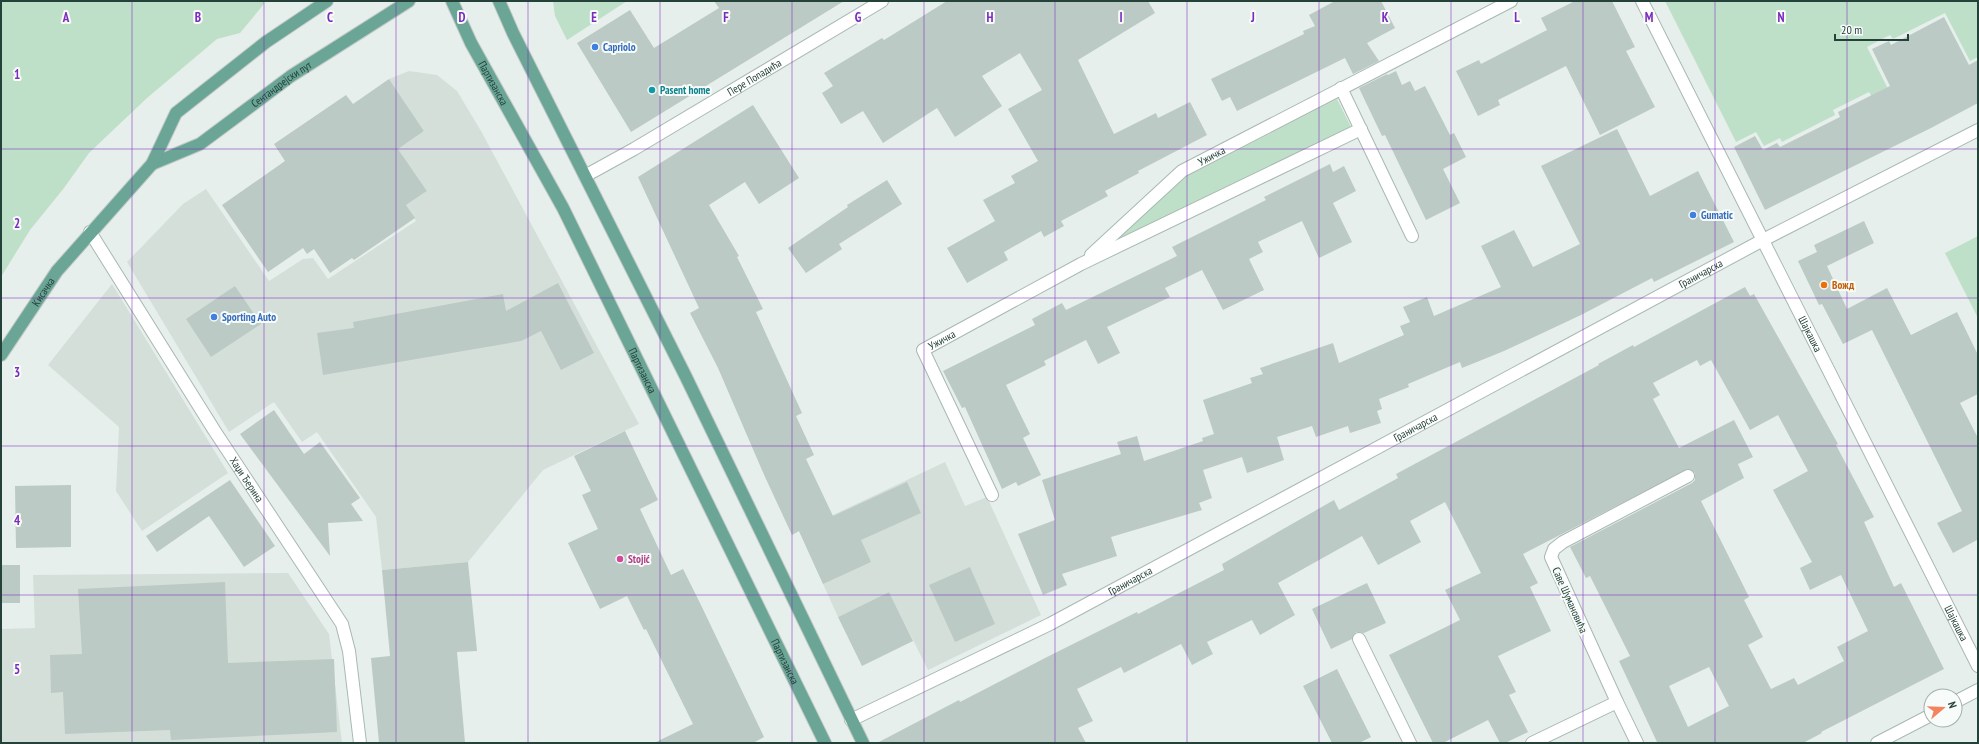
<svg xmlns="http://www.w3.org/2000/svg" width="1979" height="744" viewBox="0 0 1979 744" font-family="'PT Sans Narrow',sans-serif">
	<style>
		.built { fill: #d4dfda }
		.green { fill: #bfe0c8 }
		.building { fill: #bbcac4; fill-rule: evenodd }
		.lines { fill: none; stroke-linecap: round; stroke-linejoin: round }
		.minor-casing { stroke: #a8b8b2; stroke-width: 14 }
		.major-casing { stroke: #c2cac8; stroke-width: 14 }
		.minor { stroke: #fff; stroke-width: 12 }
		.major { stroke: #6aa596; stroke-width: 12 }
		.grid { fill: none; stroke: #7b2cbf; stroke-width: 1; stroke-opacity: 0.55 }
		.shop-dot { fill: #3f7fe0; stroke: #f7fbf9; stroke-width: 1.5 }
		.culture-dot { fill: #0f9aa8; stroke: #f7fbf9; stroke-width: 1.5 }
		.food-dot { fill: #e8710a; stroke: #f7fbf9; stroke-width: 1.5 }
		.hotel-dot { fill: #d1479c; stroke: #f7fbf9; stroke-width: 1.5 }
		.labels { text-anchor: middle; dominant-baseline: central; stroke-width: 4; stroke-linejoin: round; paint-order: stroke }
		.shop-label { font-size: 11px; font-weight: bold; fill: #366cbe; stroke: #f7fbf9; text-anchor: start }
		.street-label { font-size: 11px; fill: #24423a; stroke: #f7fbf9 }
		.culture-label { font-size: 11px; font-weight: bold; fill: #0d838f; stroke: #f7fbf9; text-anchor: start }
		.food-label { font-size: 11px; font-weight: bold; fill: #c56008; stroke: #f7fbf9; text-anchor: start }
		.hotel-label { font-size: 11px; font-weight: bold; fill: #b23c85; stroke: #f7fbf9; text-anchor: start }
		.grid-label { font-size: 13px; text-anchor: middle; font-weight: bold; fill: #7b2cbf; stroke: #f7fbf9; stroke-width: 4; stroke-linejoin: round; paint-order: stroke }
	</style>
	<rect width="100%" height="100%" fill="#e6efeb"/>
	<g class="built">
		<path d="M409,71L437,75L457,91L481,131L639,424L543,470L468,562L382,570L376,517L317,432L302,442L274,402L229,432L127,262L183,204L206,189L269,281L303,259L313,258L328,279L416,221L406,205L427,191L398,149L424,131L389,79Z"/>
		<path d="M112,284L228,473L142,531L116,491L119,427L48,365Z"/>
		<path d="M945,462L965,506L987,497L1041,615L928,670L889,592L838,617L799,531Z"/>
		<path d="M288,573L329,634L342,743H1V629L35,628L33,575Z"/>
	</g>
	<g class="green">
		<path d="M1,1H264V4L240,33L217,39L147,98L89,153L64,188L30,230L1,277Z"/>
		<path d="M553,1H627L567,40L555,16Z"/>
		<path d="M1665,1H1978V57L1970,61L1945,13L1893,39L1890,35L1867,47L1889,91L1873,99L1869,92L1833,110L1835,115L1782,142L1780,138L1764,146L1756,132L1736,142Z"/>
		<path d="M1337,99L1351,127L1113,242L1187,176Z"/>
		<path d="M1978,236V318L1945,253Z"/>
	</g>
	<g class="building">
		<path d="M714,1H844L631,132L577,43L630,10L654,48L719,8Z"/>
		<path d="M947,1H1148L1155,13L1078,60L1114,134L1156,113L1158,118L1190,102L1207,135L1138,171L1139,173L1105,191L1108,196L1061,221L1064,226L1044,237L1041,231L1004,252L1008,260L967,283L947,248L995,221L983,200L1015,183L1011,176L1038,161L1008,109L1042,90L1020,53L982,76L1002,106L955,137L937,108L883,143L863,111L841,124L822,93L833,86L824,73L882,38L884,40Z"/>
		<path d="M1335,1H1381L1395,28L1367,43L1379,61L1353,74L1345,58L1237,111L1230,97L1222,101L1211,79L1304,34L1303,31L1315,26L1309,15Z"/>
		<path d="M1575,1H1612L1635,47L1626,51L1655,107L1600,135L1566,66L1498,100L1500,105L1478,116L1456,71L1479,60L1481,64L1547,30L1541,18Z"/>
		<path d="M1944,17L1969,65L1978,60V103L1931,128L1765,210L1734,147L1755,136L1763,150L1777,143L1780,147L1840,117L1838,112L1890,86L1872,49L1889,41L1891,45Z"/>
		<path d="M1396,71L1402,85L1410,81L1415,91L1425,86L1450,135L1454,133L1466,157L1443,169L1460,203L1426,220L1385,135L1382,136L1359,88L1387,74L1388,75Z"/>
		<path d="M389,79L424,131L398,149L427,191L406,205L415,218L354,260L352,258L330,273L314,249L307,254L303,248L268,272L222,205L285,161L274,144L346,95L353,104Z"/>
		<path d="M753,105L799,178L759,204L745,182L709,205L739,256L737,257L763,309L756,312L802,413L796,416L814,455L806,459L833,516L907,482L921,513L861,540L871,562L823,584L799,531L792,535L765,477L718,368L690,313L699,308L638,177Z"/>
		<path d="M1617,129L1650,196L1698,171L1734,242L1654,282L1652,278L1581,315L1504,351L1462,368L1460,362L1408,384L1409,387L1379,399L1382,409L1377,411L1381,423L1350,433L1348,426L1316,437L1312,426L1277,437L1284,460L1247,473L1242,457L1203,470L1212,498L1199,503L1202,510L1111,537L1117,556L1062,574L1067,585L1043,595L1018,534L1055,520L1042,480L1121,454L1117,442L1137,436L1144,461L1203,441L1202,438L1214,434L1203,400L1252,383L1250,378L1263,374L1260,368L1333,343L1339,363L1404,335L1400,326L1410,322L1403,307L1427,297L1434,316L1501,287L1481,246L1514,230L1533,267L1580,244L1541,166Z"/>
		<path d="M1330,164L1333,172L1344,166L1356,191L1333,203L1352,242L1319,258L1302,221L1258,242L1263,252L1249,259L1264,290L1223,310L1202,270L1165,288L1170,297L1107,327L1120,353L1098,364L1086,340L1044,361L1046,365L1006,385L1030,434L1023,438L1041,475L1018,486L1016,482L1002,489L965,407L962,408L943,371L1035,325L1032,319L1062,303L1066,310L1177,256L1172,247L1266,200L1264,197Z"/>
		<path d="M887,180L902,204L839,244L842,249L806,273L788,248L848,207L847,205Z"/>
		<path d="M1864,221L1874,243L1827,266L1847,309L1887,288L1911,335L1957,312L1978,355V394L1960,403L1978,438V543L1977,540L1953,553L1937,523L1962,511L1872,330L1843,344L1822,304L1819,305L1798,261L1817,252L1814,245Z"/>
		<path d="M558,283L594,353L561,370L541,331L521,341L323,375L317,333L354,328L353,322L503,294L506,311Z"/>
		<path d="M235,286L261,324L211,357L186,319Z"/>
		<path d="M1745,287L1750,296L1754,294L1838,444L1836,445L1874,517L1864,522L1894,587L1901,583L1944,669L1821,732L1822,733L1803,743H1655L1657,742L1619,661L1630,656L1590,576L1586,578L1570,547L1692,483L1695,480V473L1688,469L1523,554L1538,583L1530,587L1551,631L1498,656L1516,692L1509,695L1528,732L1505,743H1500L1488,720L1443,743H1433L1389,655L1460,620L1445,590L1481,573L1445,502L1410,521L1421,542L1378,565L1362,536L1278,583L1295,615L1260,635L1252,620L1207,642L1213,654L1192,665L1181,644L1124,673L1121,667L1077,689L1093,721L1078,728L1086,743H877L959,700L960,702L1049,656L1137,612L1138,614L1224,570L1222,564L1334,500L1339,510L1398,478L1396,474L1599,365L1598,364L1633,345L1634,347ZM1697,360L1700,366L1711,360L1750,430L1778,415L1808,471L1773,490L1812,562L1800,568L1810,590L1841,575L1868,631L1837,647L1844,661L1798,685L1794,678L1771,689L1748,645L1763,637L1744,600L1749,597L1701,501L1744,478L1738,464L1753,457L1734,420L1679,448L1653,399L1660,395L1653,383ZM1709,667L1729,706L1688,727L1669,686Z"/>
		<path d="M274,410L304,454L320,442L360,498L351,504L363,521L328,523L330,556L240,434Z"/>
		<path d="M625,431L658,500L640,509L671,575L683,569L700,603L764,737L753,743H654L693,724L646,629L644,630L627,596L600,609L568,543L598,529L582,495L591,491L574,456Z"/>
		<path d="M230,480L275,546L244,567L209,516L157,552L146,536Z"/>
		<path d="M71,485V547L16,548L15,486Z"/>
		<path d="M468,562L477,651L457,652L465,743H379L371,658L390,656L382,570Z"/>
		<rect x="1" y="565" width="19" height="38"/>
		<path d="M970,567L995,624L955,642L929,585Z"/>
		<path d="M225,582L228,663L334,659L337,732L171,740L170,730L65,734L63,692L51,693L50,655L82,654L78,589Z"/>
		<path d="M1367,583L1386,623L1364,633L1356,632L1352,639L1331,649L1312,609Z"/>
		<path d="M889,592L913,641L862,666L838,617Z"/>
		<path d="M1337,669L1371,737L1359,743H1332L1303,686Z"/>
	</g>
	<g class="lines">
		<defs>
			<g id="minor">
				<path id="s1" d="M1642,1L1978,666"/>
				<path d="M1341,88L1412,236"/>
				<path id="s2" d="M585,176L634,149L882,1"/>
				<path id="s3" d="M90,232L214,430L342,624L349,651L360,743"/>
				<path id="s4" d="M1091,255L1182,171L1511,1"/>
				<path id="s5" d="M992,495L923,350L1081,264L1361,129"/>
				<path d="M1359,639L1410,743"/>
				<path d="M1617,702L1551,557L1554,549L1563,542L1688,476"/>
				<path d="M1955,702L1978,690"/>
				<path id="s6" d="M851,720L1050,624L1763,240L1978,130"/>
				<path d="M1532,743L1617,702L1637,743"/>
				<path d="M1877,743L1931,715"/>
			</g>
			<g id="major">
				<path id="s7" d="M452,1L471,43L563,208L825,743"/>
				<path d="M499,1L513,33L686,377L863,743"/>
				<path id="s8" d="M152,164L200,144L291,76L409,1"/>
				<path id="s9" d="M1,355L57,271L152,164L176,113L266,42L327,1"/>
			</g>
		</defs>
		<use href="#minor" class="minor-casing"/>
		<use href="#major" class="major-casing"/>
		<use href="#minor" class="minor"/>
		<use href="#major" class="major"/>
	</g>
	<path class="grid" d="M132,1V743M264,1V743M396,1V743M528,1V743M660,1V743M792,1V743M924,1V743M1055,1V743M1187,1V743M1319,1V743M1451,1V743M1583,1V743M1715,1V743M1847,1V743M1,149H1978M1,298H1978M1,446H1978M1,595H1978"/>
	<g class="shop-dot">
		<circle cx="595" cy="47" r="4"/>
		<circle cx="1693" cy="215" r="4"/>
		<circle cx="214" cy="317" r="4"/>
	</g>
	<circle class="culture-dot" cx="652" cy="90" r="4"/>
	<circle class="food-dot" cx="1824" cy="285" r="4"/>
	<circle class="hotel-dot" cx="620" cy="559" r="4"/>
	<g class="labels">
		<g class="shop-label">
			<text x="603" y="47">Capriolo</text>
			<text x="1701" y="215">Gumatic</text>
			<text x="222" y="317">Sporting Auto</text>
		</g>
		<g class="street-label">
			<text stroke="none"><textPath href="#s2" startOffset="196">Пере Попадића</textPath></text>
			<text stroke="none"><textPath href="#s7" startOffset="92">Партизанска</textPath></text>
			<text stroke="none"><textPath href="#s8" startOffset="153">Сентандрејски пут</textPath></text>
			<text stroke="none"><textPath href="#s4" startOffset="157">Ужичка</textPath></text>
			<text stroke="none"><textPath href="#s6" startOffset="960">Граничарска</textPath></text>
			<text stroke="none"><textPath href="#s9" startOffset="76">Кисачка</textPath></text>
			<text stroke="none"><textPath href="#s1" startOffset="373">Шајкашка</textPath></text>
			<text stroke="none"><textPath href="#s5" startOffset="182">Ужичка</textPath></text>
			<text stroke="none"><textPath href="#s7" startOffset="416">Партизанска</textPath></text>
			<text stroke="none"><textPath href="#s6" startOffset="636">Граничарска</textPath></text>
			<text stroke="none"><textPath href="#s3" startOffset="293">Хаџи Ђерина</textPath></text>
			<text stroke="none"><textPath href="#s6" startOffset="312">Граничарска</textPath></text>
			<text transform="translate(1570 600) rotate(66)">Саве Шумановића</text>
			<text stroke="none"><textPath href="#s1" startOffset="697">Шајкашка</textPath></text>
			<text stroke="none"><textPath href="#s7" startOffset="740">Партизанска</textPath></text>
		</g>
		<g class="culture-label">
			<text x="660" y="90">Pasent home</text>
		</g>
		<g class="food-label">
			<text x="1832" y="285">Вожд</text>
		</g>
		<g class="hotel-label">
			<text x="628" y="559">Stojić</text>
		</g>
	</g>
	<g class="grid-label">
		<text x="66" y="22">A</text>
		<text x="198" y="22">B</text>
		<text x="330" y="22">C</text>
		<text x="462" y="22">D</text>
		<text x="594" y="22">E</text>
		<text x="726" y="22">F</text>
		<text x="858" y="22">G</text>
		<text x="990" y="22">H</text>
		<text x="1121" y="22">I</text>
		<text x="1253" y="22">J</text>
		<text x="1385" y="22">K</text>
		<text x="1517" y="22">L</text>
		<text x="1649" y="22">M</text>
		<text x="1781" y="22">N</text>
		<text x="17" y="79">1</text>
		<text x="17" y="228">2</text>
		<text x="17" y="377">3</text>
		<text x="17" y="525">4</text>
		<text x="17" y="674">5</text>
	</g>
	<rect width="1979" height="744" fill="none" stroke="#24423a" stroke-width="4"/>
	<g transform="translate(1943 708) rotate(71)"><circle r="19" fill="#f7fbf9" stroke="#a3b1ad"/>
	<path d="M0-3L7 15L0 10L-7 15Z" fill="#f4845f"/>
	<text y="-6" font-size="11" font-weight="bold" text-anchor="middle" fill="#24423a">N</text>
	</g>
	<path d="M1835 34v6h73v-6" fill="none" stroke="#24423a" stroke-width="2"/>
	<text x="1841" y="34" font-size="12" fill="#24423a" stroke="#f7fbf9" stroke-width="3" paint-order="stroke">20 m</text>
</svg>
